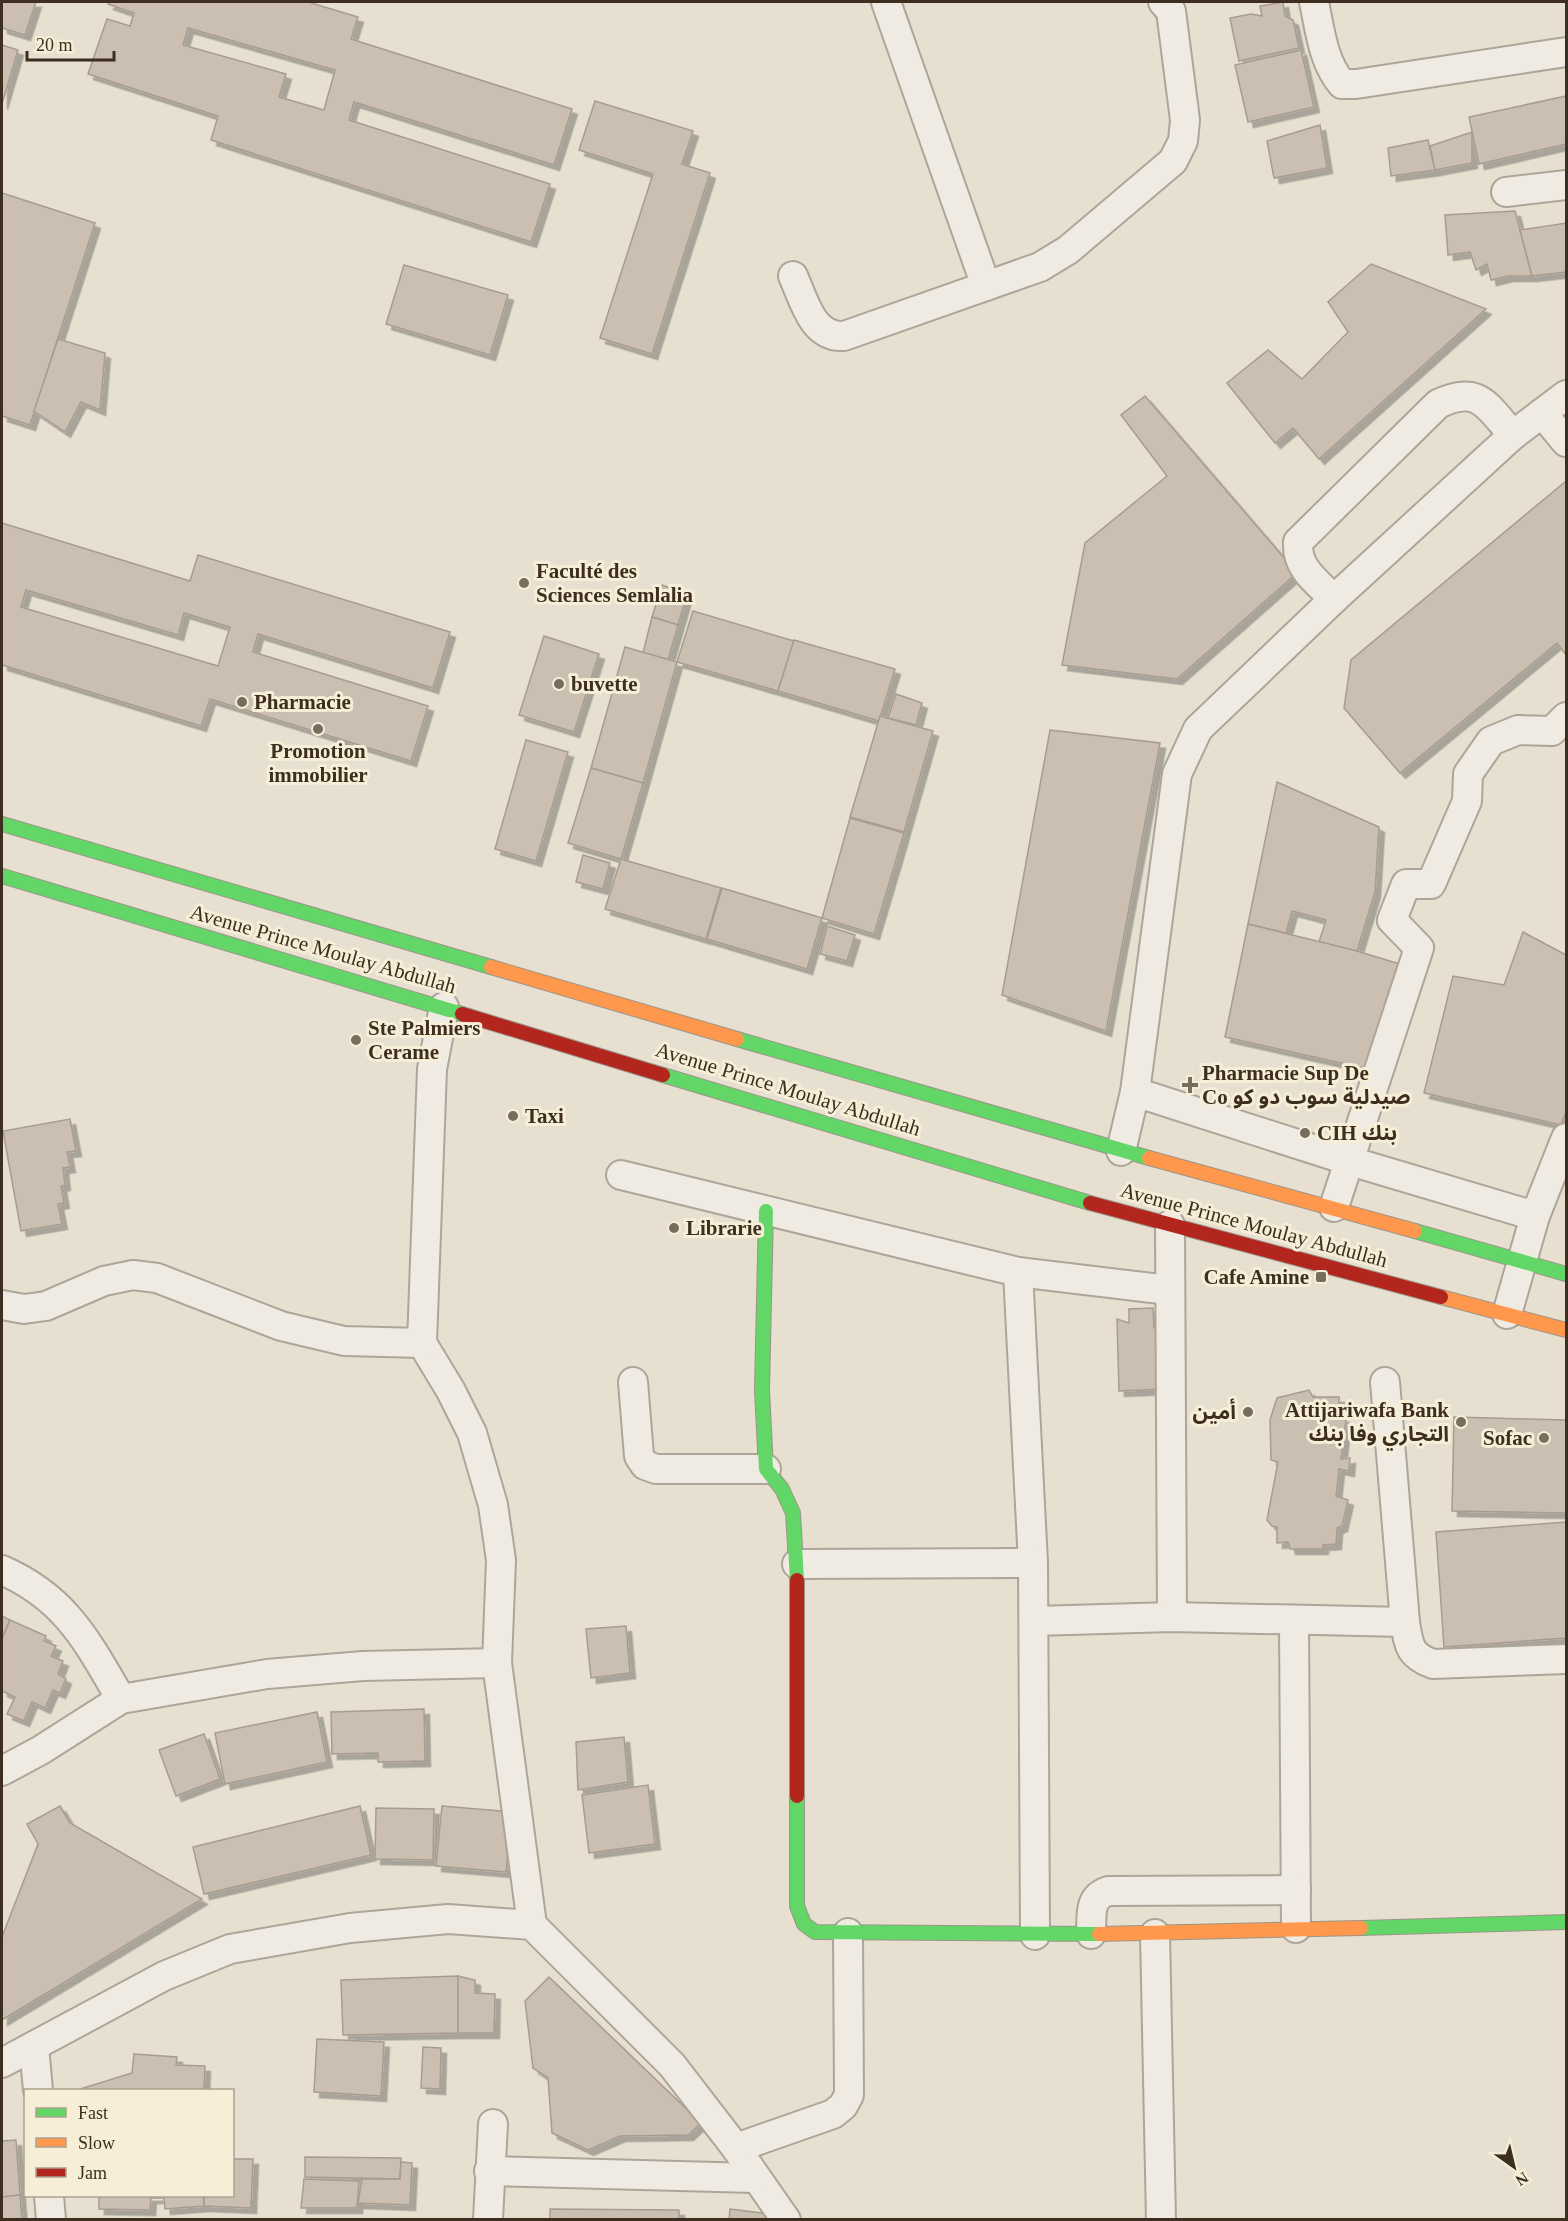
<svg xmlns="http://www.w3.org/2000/svg" width="1568" height="2221" viewBox="0 0 1568 2221" font-family="'Times New Roman','Noto Sans Arabic',serif">
	<style>
		.building { fill: #cbbfb2; stroke: #a89c90; stroke-width: 1.5; fill-rule: evenodd; filter: url(#shadow) }
		.lines { fill: none; stroke-linecap: round; stroke-linejoin: round }
		.street-casing { stroke: #ada599; stroke-width: 32 }
		.fast-casing { stroke: #9c958a; stroke-width: 16 }
		.slow-casing { stroke: #9c958a; stroke-width: 16 }
		.jam-casing { stroke: #9c958a; stroke-width: 16 }
		.street { stroke: #efebe3; stroke-width: 28 }
		.fast { stroke: #63d668; stroke-width: 14 }
		.slow { stroke: #ff974d; stroke-width: 14 }
		.jam { stroke: #b3261e; stroke-width: 14 }
		.poi-dot { fill: #786c5e; stroke: #f7eed8; stroke-width: 2 }
		.labels { text-anchor: middle; dominant-baseline: central; stroke-width: 6; stroke-linejoin: round; paint-order: stroke }
		.poi-label { font-size: 21px; font-weight: bold; fill: #3d2e20; stroke: #f7eed8; text-anchor: start }
		.street-label { font-size: 21px; fill: #3d2e20; stroke: #f7eed8 }
	</style>
	<defs>
		<filter id="shadow"><feDropShadow dx="5.5" dy="5.5" stdDeviation="0" flood-color="#0004"/></filter>
	</defs>
	<rect width="100%" height="100%" fill="#e7e0d1"/>
	<g class="building">
		<path d="M2,2H36L25,35L2,28Z"/>
		<path d="M109,2H308L358,17L351,39L572,109L554,165L354,102L349,120L550,184L531,242L211,140L218,116L88,74L107,19L130,26L134,13L108,4ZM188,28L335,70L324,110L279,97L286,74L183,45Z"/>
		<path d="M1283,2L1285,16L1293,20L1299,48L1239,61L1230,18L1251,14L1262,16L1260,6Z"/>
		<path d="M2,45L18,50L2,104Z"/>
		<path d="M1301,50L1314,107L1248,122L1235,65Z"/>
		<path d="M1566,96V144L1479,164L1469,117Z"/>
		<path d="M595,101L693,131L682,164L710,173L652,354L600,338L653,174L579,150Z"/>
		<path d="M1320,125L1327,168L1274,178L1267,141Z"/>
		<path d="M1472,132V163L1435,170L1430,146Z"/>
		<path d="M1428,140L1435,170L1391,176L1388,148Z"/>
		<path d="M2,193L95,223L30,425L2,416Z"/>
		<path d="M1515,211L1532,276H1508L1491,280L1487,264L1476,270L1470,252L1448,255L1445,215Z"/>
		<path d="M1566,223V272L1532,276L1520,230Z"/>
		<path d="M1371,264L1486,309L1319,459L1293,428L1275,443L1227,383L1268,350L1302,379L1348,332L1328,302Z"/>
		<path d="M404,265L508,295L490,355L386,324Z"/>
		<path d="M58,339L105,353L100,410L81,402L65,432L34,411Z"/>
		<path d="M1145,396L1297,573L1177,679L1062,665L1085,543L1167,476L1121,415Z"/>
		<path d="M1566,481V655L1557,643L1400,773L1344,708L1351,660Z"/>
		<path d="M2,523L190,581L198,555L450,632L433,688L258,634L253,652L428,706L411,761L210,699L201,726L2,665ZM26,590L178,635L184,613L230,627L218,666L21,607Z"/>
		<path d="M662,585L687,594L678,625L652,617Z"/>
		<path d="M693,611L794,641L778,691L677,662Z"/>
		<path d="M652,617L678,625L668,660L643,653Z"/>
		<path d="M544,636L599,654L574,732L519,715Z"/>
		<path d="M794,640L895,669L879,721L778,691Z"/>
		<path d="M625,647L677,662L643,783L591,768Z"/>
		<path d="M896,694L922,703L916,725L888,718Z"/>
		<path d="M880,716L933,731L904,832L850,817Z"/>
		<path d="M1050,730L1160,743L1106,1031L1002,995Z"/>
		<path d="M526,740L568,752L536,861L495,849Z"/>
		<path d="M591,768L643,783L621,859L568,843Z"/>
		<path d="M1277,782L1379,827L1375,892L1357,951L1319,942L1326,920L1292,911L1286,933L1248,924Z"/>
		<path d="M850,818L904,833L874,934L822,918Z"/>
		<path d="M583,855L610,863L603,889L576,882Z"/>
		<path d="M621,859L721,888L706,939L605,909Z"/>
		<path d="M722,888L822,918L807,969L707,939Z"/>
		<path d="M1248,924L1357,951L1413,968L1377,1071L1225,1037Z"/>
		<path d="M827,926L855,935L847,961L820,954Z"/>
		<path d="M1523,932L1566,955V1112L1561,1125L1424,1093L1453,976L1504,985Z"/>
		<path d="M70,1119L76,1151L67,1152L70,1167L63,1168L65,1185L61,1186L64,1203L58,1204L62,1224L21,1231L3,1131Z"/>
		<path d="M1153,1308L1154,1328H1163L1165,1389L1119,1391L1117,1319L1129,1323V1309Z"/>
		<path d="M1309,1390L1313,1397H1339V1415L1346,1419L1341,1459L1350,1458L1349,1471L1339,1469L1336,1496L1348,1500L1342,1526L1337,1528L1336,1544L1323,1545V1549H1290L1288,1542L1277,1543V1527L1272,1526L1267,1520L1278,1462L1271,1460L1270,1420L1277,1398Z"/>
		<path d="M1454,1417L1566,1420V1513L1452,1511Z"/>
		<path d="M1566,1522V1638L1444,1647L1436,1532Z"/>
		<path d="M2,1616L10,1620L2,1639Z"/>
		<path d="M10,1620L46,1636L44,1641L56,1646L51,1656L63,1661L58,1674L66,1679L60,1693L53,1690L45,1708L32,1702L24,1721L7,1714L15,1697L2,1691V1639Z"/>
		<path d="M626,1626L630,1673L591,1678L586,1629Z"/>
		<path d="M424,1709L425,1761L378,1762V1753L332,1754L331,1712Z"/>
		<path d="M317,1712L327,1762L225,1784L215,1733Z"/>
		<path d="M204,1734L220,1779L176,1796L159,1750Z"/>
		<path d="M624,1737L628,1782L578,1790L576,1742Z"/>
		<path d="M648,1785L655,1844L589,1853L582,1795Z"/>
		<path d="M60,1806L70,1823L202,1899L2,2020V1937L38,1844L27,1824Z"/>
		<path d="M360,1806L371,1855L204,1894L193,1847Z"/>
		<path d="M442,1806L512,1812L506,1872L436,1866Z"/>
		<path d="M376,1808L434,1809L433,1860L375,1859Z"/>
		<path d="M458,1976V2033L343,2035L341,1980Z"/>
		<path d="M458,1976L475,1980V1993L495,1994L494,2033H458Z"/>
		<path d="M549,1977L701,2123L688,2135L620,2136L588,2150L552,2133L548,2078L533,2068L525,2001Z"/>
		<path d="M317,2039L384,2042L381,2096L314,2092Z"/>
		<path d="M423,2047L441,2048L440,2089L421,2088Z"/>
		<path d="M134,2054L177,2057L176,2065L205,2066L204,2090H77L132,2073Z"/>
		<path d="M16,2140L20,2195L2,2197V2141Z"/>
		<path d="M305,2157L401,2158L400,2179L305,2177Z"/>
		<path d="M232,2159H253L251,2208L204,2206V2196H232Z"/>
		<path d="M401,2162L412,2163L410,2205L358,2203L362,2179H400Z"/>
		<path d="M304,2179L359,2181L357,2208H301Z"/>
		<path d="M20,2195L22,2220H2V2197Z"/>
		<path d="M99,2196H151L150,2210L99,2209Z"/>
		<path d="M152,2196H203L204,2206L165,2209L164,2198H152Z"/>
		<path d="M550,2209L679,2210V2220H550Z"/>
		<path d="M730,2209L769,2214L768,2220H729Z"/>
	</g>
	<g class="lines">
		<defs>
			<g id="street">
				<path d="M886,2L986,286"/>
				<path d="M1314,2C1320,30 1323,62 1342,84H1356L1566,52"/>
				<path d="M1506,192L1566,185"/>
				<path d="M793,276C804,300 812,338 844,336L1040,267L1068,250L1173,161L1183,141L1185,120L1171,11L1163,2"/>
				<path d="M1542,413L1566,442"/>
				<path d="M1334,599C1317,582 1296,568 1298,542L1438,404C1479,384 1487,406 1513,435"/>
				<path d="M444,1007L432,1069L422,1343L451,1391L472,1433L493,1505L501,1560L497,1663L532,1925"/>
				<path d="M1135,1092L1350,1161L1535,1216"/>
				<path d="M1121,1151L1135,1092L1177,774L1198,729L1334,599L1513,435L1566,395"/>
				<path d="M621,1175L1018,1272L1169,1290"/>
				<path d="M1334,1207L1419,948L1392,920L1406,884H1431L1467,801L1468,774L1491,741L1518,730L1552,731L1566,717"/>
				<path d="M1170,1225L1172,1617"/>
				<path d="M1018,1272L1033,1563L1035,1935"/>
				<path d="M2,1305L24,1309L46,1306L104,1281L133,1275L157,1278L281,1326L344,1341L422,1343"/>
				<path d="M1507,1314L1535,1216L1566,1138"/>
				<path d="M633,1382L639,1456L645,1465L656,1469H766"/>
				<path d="M1385,1382L1405,1622C1409,1646 1409,1655 1433,1664L1566,1659"/>
				<path d="M797,1564L1033,1563"/>
				<path d="M2,1570C66,1598 87,1641 121,1699"/>
				<path d="M1294,1620L1296,1928"/>
				<path d="M1035,1621L1172,1617L1405,1622"/>
				<path d="M2,1771L41,1750L121,1699L267,1674L363,1666L497,1663"/>
				<path d="M1091,1934C1092,1915 1088,1898 1108,1891L1296,1890"/>
				<path d="M1155,1934L1161,2220"/>
				<path d="M34,2046L38,2090"/>
				<path d="M2,2063L164,1976L230,1949L350,1928L448,1919L532,1925L672,2065L736,2148L786,2220"/>
				<path d="M736,2148L833,2114L843,2106L849,2095L848,1933"/>
				<path d="M489,2171L755,2178"/>
				<path d="M49,2196L51,2220"/>
				<path d="M488,2220L493,2124"/>
			</g>
			<g id="fast">
				<path d="M2,824L491,967"/>
				<path d="M2,876L462,1014"/>
				<path d="M737,1039L1149,1158"/>
				<path d="M663,1075L1090,1203"/>
				<path d="M766,1211L762,1390L766,1469L782,1489L793,1513L797,1580"/>
				<path d="M1415,1231L1566,1274"/>
				<path d="M797,1796V1906L804,1924L815,1932L1099,1934"/>
				<path d="M1361,1928L1566,1922"/>
			</g>
			<g id="slow">
				<path d="M491,967L737,1039"/>
				<path d="M1149,1158L1415,1231"/>
				<path d="M1441,1297L1566,1330"/>
				<path d="M1099,1934L1361,1928"/>
			</g>
			<g id="jam">
				<path d="M462,1014L663,1075"/>
				<path d="M1090,1203L1441,1297"/>
				<path d="M797,1580V1796"/>
			</g>
		</defs>
		<use href="#street" class="street-casing"/>
		<use href="#fast" class="fast-casing"/>
		<use href="#slow" class="slow-casing"/>
		<use href="#jam" class="jam-casing"/>
		<use href="#street" class="street"/>
		<use href="#fast" class="fast"/>
		<use href="#slow" class="slow"/>
		<use href="#jam" class="jam"/>
	</g>
	<g class="poi-dot">
		<circle cx="524" cy="583" r="6"/>
		<circle cx="559" cy="684" r="6"/>
		<circle cx="242" cy="702" r="6"/>
		<circle cx="318" cy="729" r="6"/>
		<circle cx="356" cy="1040" r="6"/>
		<path d="M1187 1076h6v6h6v6h-6v6h-6v-6h-6v-6h6z"/>
		<circle cx="513" cy="1116" r="6"/>
		<circle cx="1305" cy="1133" r="6"/>
		<circle cx="674" cy="1228" r="6"/>
		<rect x="1315" y="1271" width="12" height="12" rx="3"/>
		<circle cx="1248" cy="1412" r="6"/>
		<circle cx="1461" cy="1422" r="6"/>
		<circle cx="1544" cy="1438" r="6"/>
	</g>
	<g class="labels">
		<g class="poi-label">
			<text x="536" y="571">Faculté des<tspan x="536" dy="24">Sciences Semlalia</tspan></text>
			<text x="571" y="684">buvette</text>
			<text x="254" y="702">Pharmacie</text>
			<text x="318" y="751" text-anchor="middle">Promotion<tspan x="318" dy="24">immobilier</tspan></text>
			<text x="368" y="1028">Ste Palmiers<tspan x="368" dy="24">Cerame</tspan></text>
			<text x="1202" y="1073">Pharmacie Sup De<tspan x="1202" dy="24">Co صيدلية سوب دو كو</tspan></text>
			<text x="525" y="1116">Taxi</text>
			<text x="1317" y="1133">CIH بنك</text>
			<text x="686" y="1228">Librarie</text>
			<text x="1309" y="1277" text-anchor="end">Cafe Amine</text>
			<text x="1449" y="1410" text-anchor="end">Attijariwafa Bank<tspan x="1449" dy="24">التجاري وفا بنك</tspan></text>
			<text x="1236" y="1412" text-anchor="end">أمين</text>
			<text x="1532" y="1438" text-anchor="end">Sofac</text>
		</g>
		<g class="street-label">
			<text transform="translate(323 949) rotate(16)">Avenue Prince Moulay Abdullah</text>
			<text transform="translate(788 1089) rotate(17)">Avenue Prince Moulay Abdullah</text>
			<text transform="translate(1254 1225) rotate(15)">Avenue Prince Moulay Abdullah</text>
		</g>
	</g>
	<rect width="1568" height="2221" fill="none" stroke="#3d2e20" stroke-width="6"/>
	<rect x="24" y="2089" width="210" height="108" fill="#f7eed8" stroke="#ada18e" stroke-width="1.5"/>
	<rect x="36" y="2108" width="30" height="9" fill="#63d668" stroke="#ada18e" stroke-width="1.5"/>
	<text x="78" y="2119" font-size="18" fill="#3d2e20">Fast</text>
	<rect x="36" y="2138" width="30" height="9" fill="#ff974d" stroke="#ada18e" stroke-width="1.5"/>
	<text x="78" y="2149" font-size="18" fill="#3d2e20">Slow</text>
	<rect x="36" y="2168" width="30" height="9" fill="#b3261e" stroke="#ada18e" stroke-width="1.5"/>
	<text x="78" y="2179" font-size="18" fill="#3d2e20">Jam</text>
	<g transform="translate(1514 2167) rotate(146)" stroke="#f7eed8" stroke-width="4.5" paint-order="stroke">
	<path d="M0-4.5L10 22L0 15L-10 22Z" fill="#3d2e20"/>
	<text y="-9" font-size="16" font-weight="bold" text-anchor="middle" fill="#3d2e20">N</text>
	</g>
	<path d="M27 51v9h87v-9" fill="none" stroke="#3d2e20" stroke-width="3"/>
	<text x="36" y="51" font-size="18" fill="#3d2e20" stroke="#f7eed8" stroke-width="4.5" paint-order="stroke">20 m</text>
</svg>
